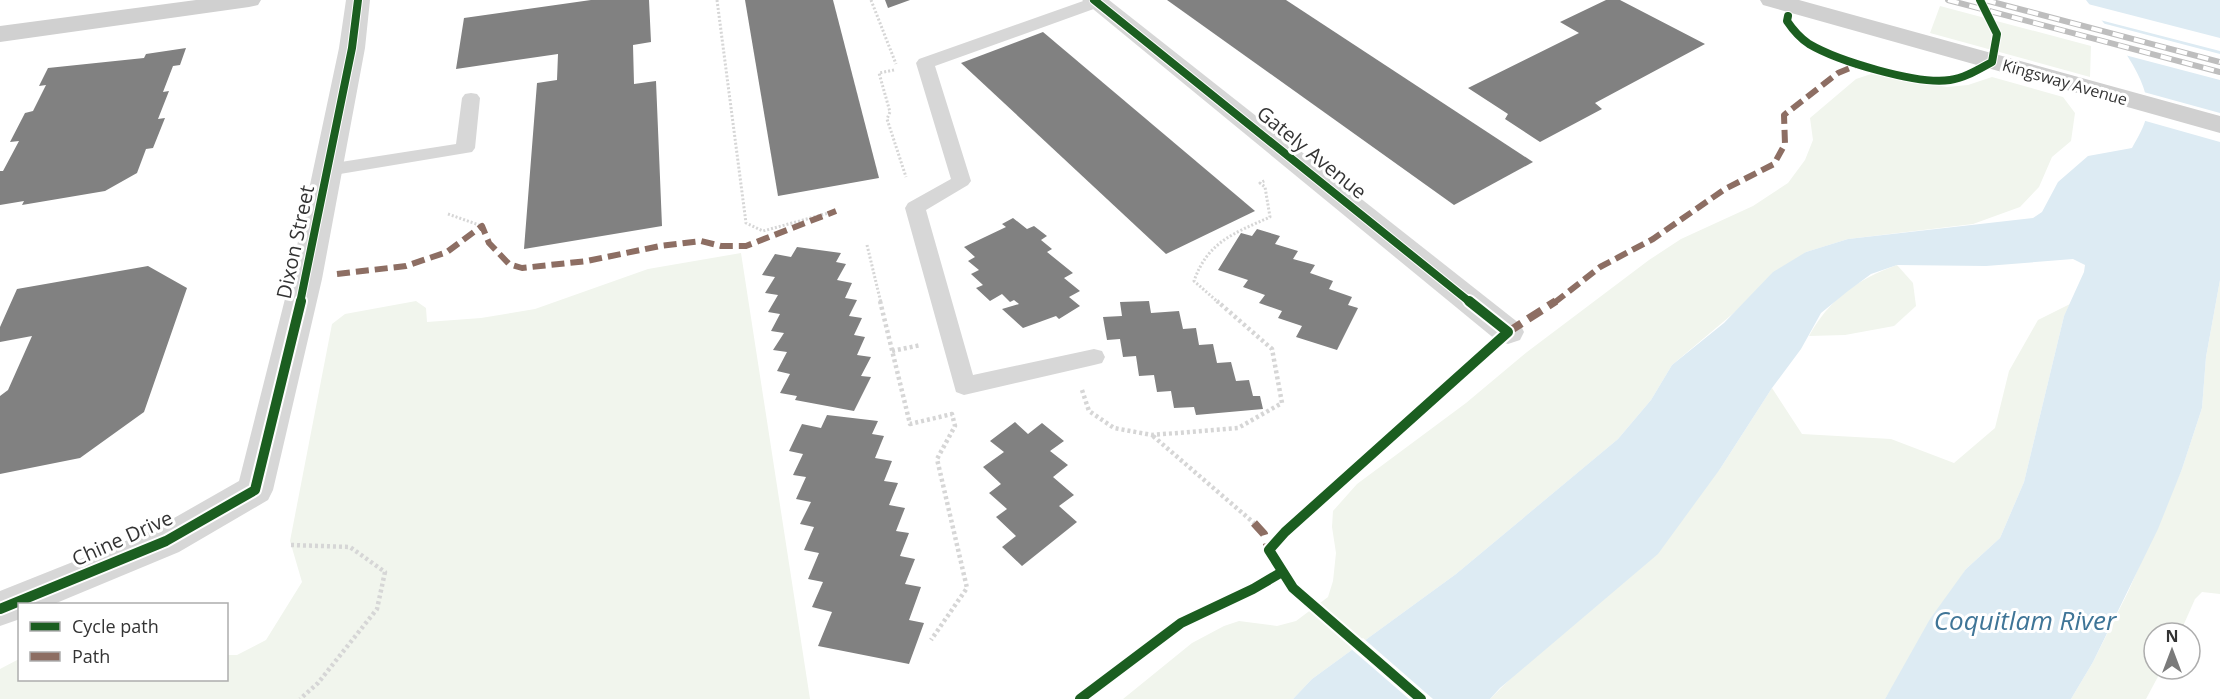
<svg xmlns="http://www.w3.org/2000/svg" width="2220" height="699" viewBox="0 0 2220 699" font-family="'Open Sans',sans-serif">
	<style>
		.green { fill: #f1f5ed }
		.water { fill: #ddebf3 }
		.pier { fill: #fff }
		.building { fill: #818181 }
		.lines { fill: none; stroke-linecap: round; stroke-linejoin: round }
		.path-far1 { stroke: #d6d6d6; stroke-width: 3; stroke-dasharray: 2 2; stroke-linecap: butt }
		.path { stroke: #d6d6d6; stroke-width: 4.5; stroke-dasharray: 3 3; stroke-linecap: butt }
		.service { fill: #d7d7d7; fill-rule: evenodd }
		.minor { fill: #d7d7d7; fill-rule: evenodd }
		.secondary { fill: #d0d0d0; fill-rule: evenodd }
		.rail-casing { stroke: #bebebe; stroke-width: 6 }
		.rail { stroke: #fff; stroke-width: 4; stroke-dasharray: 11; stroke-linecap: butt }
		.quiet-far1 { stroke: #8d6e63; stroke-width: 6; stroke-dasharray: 13 6; stroke-linecap: butt }
		.quiet { stroke: #8d6e63; stroke-width: 8; stroke-dasharray: 16 8; stroke-linecap: butt }
		.cycleway-far1-casing { stroke: #fff; stroke-width: 10 }
		.cycleway-casing { stroke: #fff; stroke-width: 14 }
		.cycleway-far1 { stroke: #1b5e20; stroke-width: 8 }
		.cycleway { stroke: #1b5e20; stroke-width: 10 }
		.labels { text-anchor: middle; dominant-baseline: central; stroke-width: 6; stroke-linejoin: round; paint-order: stroke }
		.far-street-label { font-size: 16px; fill: #333; stroke: #fff }
		.street-label { font-size: 20px; fill: #333; stroke: #fff }
		.near-water-label { font-size: 26px; font-style: italic; fill: #3f7597; stroke: #fff }
	</style>
	<rect width="100%" height="100%" fill="#fff"/>
	<g class="green">
		<path d="M1940,6L2091,46L2090,77L1930,33Z"/>
		<path d="M1871,74L1947,87L1968,85L1992,77L2063,97L2075,113L2071,141L2052,157L2039,187L2020,207L1973,224L1848,239L1806,252L1672,365L1651,400L1618,439L1456,574L1312,679L1293,699H1123L1192,643L1224,626L1239,621L1277,626L1296,621L1328,597L1333,581L1336,553L1332,527L1333,511L1357,484L1466,403L1527,352L1649,260L1681,239L1753,206L1788,183L1805,160L1813,140L1810,118L1856,79Z"/>
		<path d="M741,253L810,699H0V669L19,659L20,680H226L227,655H237L266,640L302,582L290,541L332,324L345,314L416,301L426,308L427,322L481,318L535,309L648,269Z"/>
		<path d="M1897,265L1913,283L1916,306L1894,326L1845,335L1809,336C1829,299 1858,279 1897,265Z"/>
		<path d="M2220,280V594L2202,592L2195,599L2180,633H2154V669H2162L2146,699H2071L2093,662L2128,592L2182,469L2202,408L2206,357Z"/>
		<path d="M2070,304L2064,316L2024,482L2000,538L1966,569L1885,699H1490L1720,469L1772,388L1802,434L1891,439L1954,463L1995,428L2009,371L2038,320Z"/>
	</g>
	<path class="water" d="M2086,0H2220V280L2206,357L2202,408L2182,469L2158,529L2093,662L2071,699H1885L1930,619L1966,569L2000,538L2024,482L2064,316L2084,272L2085,265L2073,259L1986,266L1897,265L1871,274L1848,291L1821,313L1801,349L1772,388L1720,469L1658,554L1500,688L1490,699H1293L1312,679L1456,574L1618,439L1651,400L1672,365L1724,323L1773,272L1806,252L1848,239L2033,218L2042,212L2058,182L2088,156L2132,148C2138,137 2145,126 2147,113C2152,78 2106,27 2086,0Z"/>
	<g class="pier">
		<path d="M2084,3L2220,38V51L2096,19Z"/>
		<path d="M2098,22L2220,54V80L2121,54Z"/>
		<path d="M2140,91L2220,113V142L2142,120L2144,111Z"/>
		<path d="M1363,638L1433,699H1409L1350,648Z"/>
	</g>
	<g class="building">
		<path d="M591,0H649L651,42L633,45L634,84L656,81L662,226L524,249L537,83L557,80L558,54L456,69L464,18Z"/>
		<path d="M745,0H833L879,178L778,196Z"/>
		<path d="M885,0H910L888,8Z"/>
		<path d="M1167,0H1286L1533,162L1454,205Z"/>
		<path d="M1606,0H1620L1705,44L1595,103L1602,109L1540,142L1505,119L1508,114L1468,88L1579,33L1560,22Z"/>
		<path d="M1043,32L1255,211L1166,254L961,63Z"/>
		<path d="M186,48L180,65L173,66L163,92L169,91L158,119L165,118L153,148L146,149L137,173L105,191L22,205L24,201L0,205V171H3L19,141L10,142L25,113L33,111L46,85L39,86L48,68L144,58L146,54Z"/>
		<path d="M1013,218L1027,229L1034,226L1047,236L1041,240L1052,249L1047,252L1073,273L1064,278L1080,291L1069,297L1080,306L1059,319L1056,316L1023,328L1002,309L1019,304L1014,300L1010,302L1002,294L990,301L976,288L983,285L971,274L979,270L968,261L975,257L964,247L1006,227L1002,224Z"/>
		<path d="M1257,229L1280,236L1275,244L1298,251L1293,259L1315,265L1310,273L1333,281L1329,289L1352,297L1348,305L1358,308L1337,350L1296,337L1302,326L1278,318L1282,311L1259,303L1265,295L1243,287L1248,280L1218,270L1241,233L1252,236Z"/>
		<path d="M797,247L841,253L836,262L846,264L837,280L852,283L845,298L857,300L849,316L862,318L854,335L865,337L857,355L871,357L861,376L871,377L854,411L795,400L797,396L780,393L790,374L777,371L787,352L773,350L784,333L771,331L780,314L768,312L778,295L765,293L775,277L762,275L775,254L791,257Z"/>
		<path d="M148,266L187,288L144,412L80,458L0,474V396L8,390L32,336L0,342V327L17,289Z"/>
		<path d="M1149,301L1151,313L1179,311L1183,329L1196,328L1199,345L1213,344L1217,363L1231,362L1236,381L1249,380L1253,396H1260L1263,409L1196,415L1194,407L1174,408L1171,391L1157,392L1154,375L1139,376L1136,356L1123,357L1120,339L1107,340L1103,317L1122,316L1120,302Z"/>
		<path d="M827,415L878,421L872,434L884,436L875,458L892,461L884,481L898,483L889,505L905,508L896,531L909,533L900,556L915,559L905,584L921,587L909,620L924,623L909,664L818,646L832,612L812,607L823,582L808,579L819,553L804,550L814,527L800,524L811,502L796,499L806,477L793,475L803,454L789,451L802,424L821,428Z"/>
		<path d="M1015,422L1028,434L1042,423L1064,441L1050,451L1068,465L1053,477L1074,495L1059,506L1077,522L1022,566L1002,547L1016,536L996,517L1007,509L989,493L1001,484L983,467L1004,452L990,441Z"/>
	</g>
	<g class="lines">
		<g class="path-far1">
			<path d="M717,0L746,223L763,231L836,211"/>
			<path d="M871,0L896,64"/>
			<path d="M894,70L879,73L890,112L887,119L906,177"/>
			<path d="M448,214L482,226"/>
			<path d="M867,245L881,303"/>
			<path d="M1219,303L1194,281C1208,241 1235,233 1270,217L1265,187L1260,183L1266,180"/>
		</g>
		<g class="path">
			<path d="M880,301L910,424L952,414L955,426L937,459L967,588L931,640"/>
			<path d="M892,351L921,345"/>
			<path d="M1082,390L1089,411L1114,428L1152,435L1238,428L1282,403L1272,349L1217,301"/>
			<path d="M1153,436L1254,523"/>
			<path d="M291,545L350,547L385,572L377,609L318,683L300,699"/>
			<path d="M1080,699L1181,623L1253,589L1282,572"/>
		</g>
		<g class="service">
			<path d="M1086,0H1103L1104,2L1102,6L935,66L971,181L968,185L926,210L973,375L1094,349L1102,351L1105,357L1102,363L1094,365L964,395L956,392L905,208L908,203L951,179L916,63L919,59Z"/>
			<path d="M471,93L477,94L480,98L475,148L472,152L328,176L321,174L318,170L321,166L328,164L456,144L462,98L465,94Z"/>
		</g>
		<g class="minor">
			<path d="M346,0H370L365,48L322,279L273,490L268,500L179,552L54,604H20V619L0,626V591L153,530L239,481L290,279L339,48Z"/>
			<path d="M1082,0H1109L1520,324L1524,332L1520,340L1508,344L1496,340Z"/>
		</g>
		<g class="secondary">
			<path d="M196,0H261L258,5L249,7L0,42V26Z"/>
			<path d="M1760,0H1799L2220,116V133L1763,5Z"/>
		</g>
		<defs>
			<g id="rail">
				<path d="M1948,0L2220,72"/>
				<path d="M1985,0L2220,62"/>
			</g>
		</defs>
		<use href="#rail" class="rail-casing"/>
		<use href="#rail" class="rail"/>
		<g class="quiet-far1">
			<path d="M337,274L406,266L447,252L482,226L489,243L509,264L522,268L587,261L660,246L701,241L721,246H746L836,211"/>
			<path d="M1554,303L1600,267L1653,239L1725,189L1774,164L1785,144L1784,115L1838,73L1860,64"/>
		</g>
		<g class="quiet">
			<path d="M1508,332L1556,301"/>
			<path d="M1254,523L1264,534L1269,550"/>
		</g>
		<defs>
			<g id="cycleway-far1">
				<path d="M1094,0L1471,303"/>
				<path d="M1788,16L1787,21C1793,30 1800,38 1809,44C1838,61 1917,85 1950,80C1965,78 1979,69 1992,62L1997,34L1980,0"/>
				<path d="M300,303L352,48L358,0"/>
			</g>
			<g id="cycleway">
				<path d="M0,609L166,541L255,490L301,301"/>
				<path d="M1080,699L1181,623L1253,589L1282,572"/>
				<path d="M1421,699L1293,588L1269,550L1285,532L1508,332L1469,301"/>
			</g>
		</defs>
		<use href="#cycleway-far1" class="cycleway-far1-casing"/>
		<use href="#cycleway" class="cycleway-casing"/>
		<use href="#cycleway-far1" class="cycleway-far1"/>
		<use href="#cycleway" class="cycleway"/>
	</g>
	<g class="labels">
		<g class="far-street-label">
			<text transform="translate(2065 82) rotate(16)">Kingsway Avenue</text>
		</g>
		<g class="street-label">
			<text transform="translate(1312 152) rotate(39)">Gately Avenue</text>
			<text transform="translate(295 242) rotate(-78)">Dixon Street</text>
			<text transform="translate(122 538) rotate(-24)">Chine Drive</text>
		</g>
		<g class="near-water-label">
			<text x="2025" y="620">Coquitlam River</text>
		</g>
	</g>
	<rect x="18" y="603" width="210" height="78" fill="#ffffff" stroke="#adadad" stroke-width="1.5"/>
	<rect x="30" y="622" width="30" height="9" fill="#1b5e20" stroke="#adadad" stroke-width="1.5"/>
	<text x="72" y="633" font-size="18" fill="#333333">Cycle path</text>
	<rect x="30" y="652" width="30" height="9" fill="#8d6e63" stroke="#adadad" stroke-width="1.5"/>
	<text x="72" y="663" font-size="18" fill="#333333">Path</text>
	<g transform="translate(2172 651)"><circle r="28" fill="#ffffff" stroke="#adadad" stroke-width="1.5"/>
	<path d="M0-4.5L10 22L0 15L-10 22Z" fill="#7a7a7a"/>
	<text y="-9" font-size="16" font-weight="bold" text-anchor="middle" fill="#333333">N</text>
	</g>
</svg>
